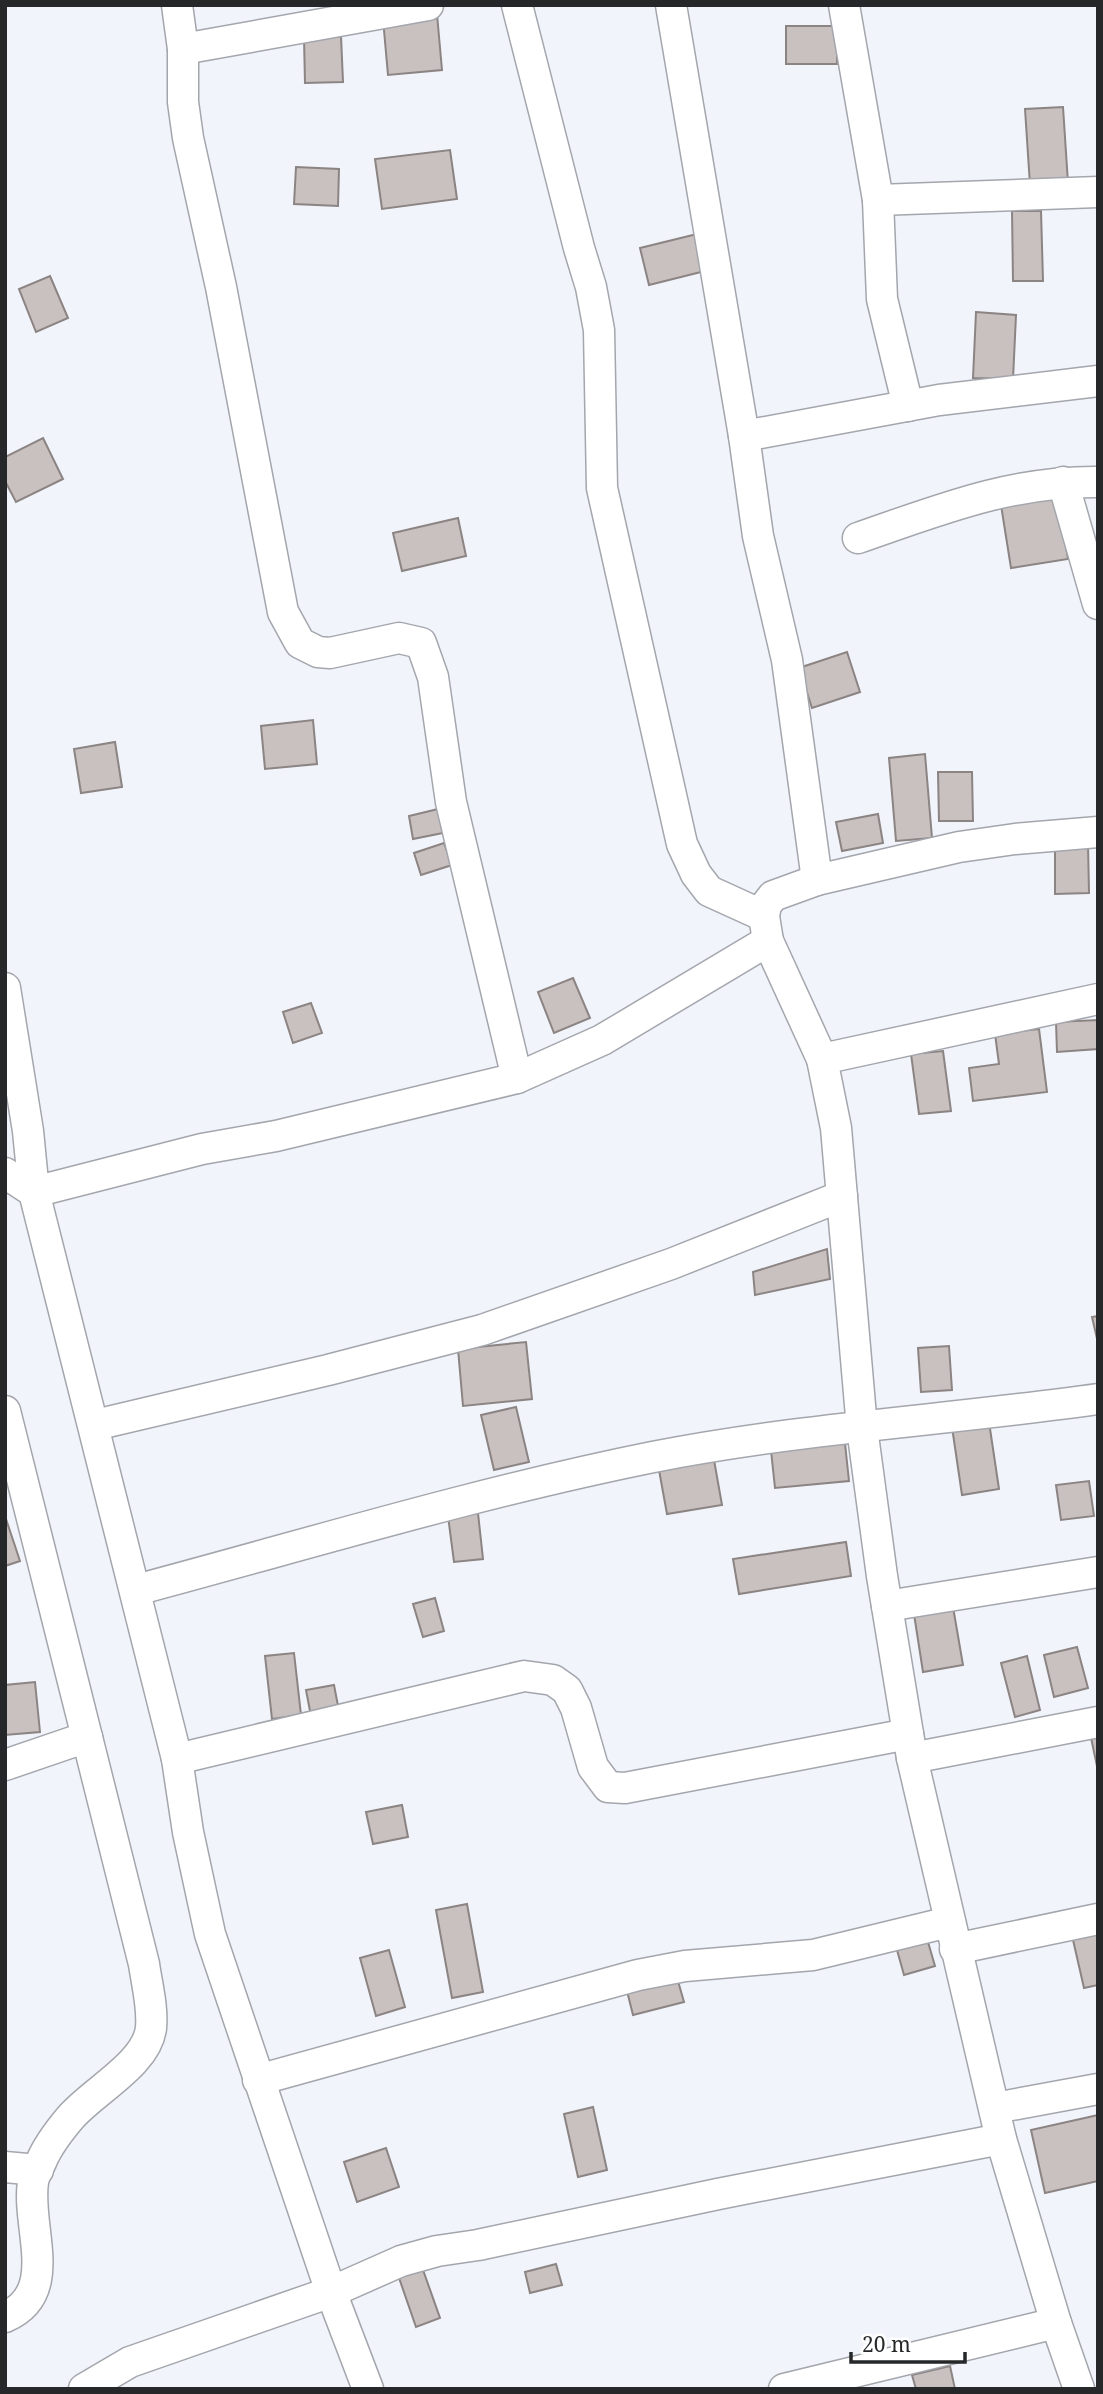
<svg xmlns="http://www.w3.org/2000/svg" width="1103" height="2394" viewBox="0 0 1103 2394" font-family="'Noto Serif',serif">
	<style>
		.building { fill: #c9c1c0; stroke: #8b8483; stroke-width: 2 }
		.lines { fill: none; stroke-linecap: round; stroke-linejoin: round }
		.street-casing { stroke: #a3a6ac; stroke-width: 33 }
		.street { stroke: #fff; stroke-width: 30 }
	</style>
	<rect width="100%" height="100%" fill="#f1f4fb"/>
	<g class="building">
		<path d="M437,14L442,70L388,75L383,19Z"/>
		<rect x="786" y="26" width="51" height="38"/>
		<path d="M341,36L343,82L305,83L304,38Z"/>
		<path d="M1063,107L1068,183L1030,185L1025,109Z"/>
		<path d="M450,150L457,199L382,209L375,159Z"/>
		<path d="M296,167L339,169L338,206L294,204Z"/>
		<path d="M1012,211H1041L1043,281H1013Z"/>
		<path d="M697,234L705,271L649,285L640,248Z"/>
		<path d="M50,276L68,318L36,332L19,289Z"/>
		<path d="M976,312L1016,315L1013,379L973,378Z"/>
		<path d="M43,438L63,479L16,502L5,481V457Z"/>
		<path d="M1058,496L1068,559L1011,568L1001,505Z"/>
		<path d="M458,518L466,556L402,571L393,533Z"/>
		<path d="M847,652L860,692L812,708L799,668Z"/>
		<path d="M313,720L317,764L265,769L261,726Z"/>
		<path d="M115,742L122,787L81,793L74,749Z"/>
		<path d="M925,754L932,838L896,841L889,758Z"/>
		<path d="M938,772H972L973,821H939Z"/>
		<path d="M438,809L443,833L413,839L409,816Z"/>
		<path d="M878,814L883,843L842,851L836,822Z"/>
		<path d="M444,843L452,865L421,875L414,853Z"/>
		<path d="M1088,843L1089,893L1055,894V845Z"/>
		<path d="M573,978L590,1018L554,1033L538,992Z"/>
		<path d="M311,1003L322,1033L293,1043L283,1012Z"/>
		<path d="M1098,1020V1049L1057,1052L1056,1022Z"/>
		<path d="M1039,1029L1047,1092L973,1101L969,1068L999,1064L995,1034Z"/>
		<path d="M943,1051L951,1111L919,1114L911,1054Z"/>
		<path d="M827,1249L830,1279L755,1295L753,1272Z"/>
		<path d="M1098,1316V1343L1092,1317Z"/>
		<path d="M526,1342L532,1399L463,1406L458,1349Z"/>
		<path d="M949,1346L952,1390L921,1392L918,1348Z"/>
		<path d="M516,1407L529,1462L494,1470L481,1415Z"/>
		<path d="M989,1422L999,1489L962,1495L952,1427Z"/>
		<path d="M844,1434L849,1481L775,1488L770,1441Z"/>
		<path d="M714,1460L722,1505L667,1514L659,1470Z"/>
		<path d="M1089,1481L1094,1516L1061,1520L1056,1485Z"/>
		<path d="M478,1513L483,1559L454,1562L448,1516Z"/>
		<path d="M5,1516L20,1561L5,1566Z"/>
		<path d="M846,1542L851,1576L739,1594L733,1559Z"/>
		<path d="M435,1598L444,1631L423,1637L413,1604Z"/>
		<path d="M953,1607L963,1665L923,1672L914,1614Z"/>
		<path d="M1077,1647L1088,1688L1054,1697L1044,1655Z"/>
		<path d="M294,1653L301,1715L272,1719L265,1656Z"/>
		<path d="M1027,1656L1040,1710L1015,1717L1001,1663Z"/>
		<path d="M35,1682L40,1732L5,1735V1685Z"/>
		<path d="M334,1685L339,1711L311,1716L306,1690Z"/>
		<path d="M1098,1727V1771L1089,1728Z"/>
		<path d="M402,1805L408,1837L373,1844L366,1812Z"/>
		<path d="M467,1904L483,1992L452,1998L436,1910Z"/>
		<path d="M1098,1928V1985L1084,1988L1071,1931Z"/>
		<path d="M928,1942L935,1966L904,1975L897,1950Z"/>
		<path d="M389,1950L405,2007L376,2016L360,1958Z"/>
		<path d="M676,1974L684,2002L633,2015L626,1987Z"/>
		<path d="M593,2107L607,2170L578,2177L564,2114Z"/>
		<path d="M1098,2115V2181L1045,2193L1031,2130Z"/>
		<path d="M386,2148L399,2187L357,2202L344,2162Z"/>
		<path d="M556,2264L562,2285L530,2293L525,2272Z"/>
		<path d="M422,2267L440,2318L416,2327L398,2275Z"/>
		<path d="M950,2366L955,2389H916L912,2375Z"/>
	</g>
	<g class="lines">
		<defs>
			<g id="street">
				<path d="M177,5L183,49V102L188,138L221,287L283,612L300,643L318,652L330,653L399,638L421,643L433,677L451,802L517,1078"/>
				<path d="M517,5L579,248L591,287L599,330L602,488L682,844L696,874L709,891L764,916"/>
				<path d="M671,5L744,436"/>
				<path d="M844,5L878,200L882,299L908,406"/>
				<path d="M183,49L428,5"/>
				<path d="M878,200L1098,192"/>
				<path d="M1098,381L939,400L744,436L758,536L787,660L817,880L959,847L1015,839L1098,832"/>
				<path d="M1063,482L1098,604"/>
				<path d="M858,538C939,510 1010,481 1098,482"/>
				<path d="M817,880L773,896L766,905L764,916L768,941L822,1059L836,1128L862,1428L882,1576L912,1758L1001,2139L1056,2323L1079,2389"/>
				<path d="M5,988L28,1131L34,1192L177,1759L188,1832L210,1934L331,2292L368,2389"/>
				<path d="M822,1059L1098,999"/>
				<path d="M5,1173L34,1192L202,1149L276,1136L517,1078L602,1040L768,941"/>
				<path d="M5,1411L144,1964C147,1985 153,2007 151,2028C147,2064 93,2091 70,2118C59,2131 47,2147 41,2162C38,2168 34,2175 33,2182C26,2228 61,2293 5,2317"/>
				<path d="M95,1425L328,1370L482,1330L671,1264L842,1196"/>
				<path d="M136,1590C308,1544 479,1492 653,1457C800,1428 950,1420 1098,1399"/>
				<path d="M887,1606L1098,1572"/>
				<path d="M912,1758L1098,1722"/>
				<path d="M177,1759L524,1676L553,1680L567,1690L576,1708L593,1767L608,1787L625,1788L908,1734"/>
				<path d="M5,1765L87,1737"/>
				<path d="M955,1949L1098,1919"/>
				<path d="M258,2080L638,1975L685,1966L813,1955L949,1922"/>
				<path d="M995,2108L1098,2089"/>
				<path d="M5,2167L38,2170"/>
				<path d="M84,2389L130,2362L331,2292L401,2261L437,2251L478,2245L718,2194L1001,2139"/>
				<path d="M784,2389L1056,2323"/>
			</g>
		</defs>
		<use href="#street" class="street-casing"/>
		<use href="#street" class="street"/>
	</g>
	<rect width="1103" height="2394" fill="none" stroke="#252729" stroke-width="14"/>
	<path d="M851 2352v10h114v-10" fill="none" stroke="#252729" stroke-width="3.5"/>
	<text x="862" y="2352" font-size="21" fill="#252729" stroke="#ffffff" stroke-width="5" paint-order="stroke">20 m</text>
</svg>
